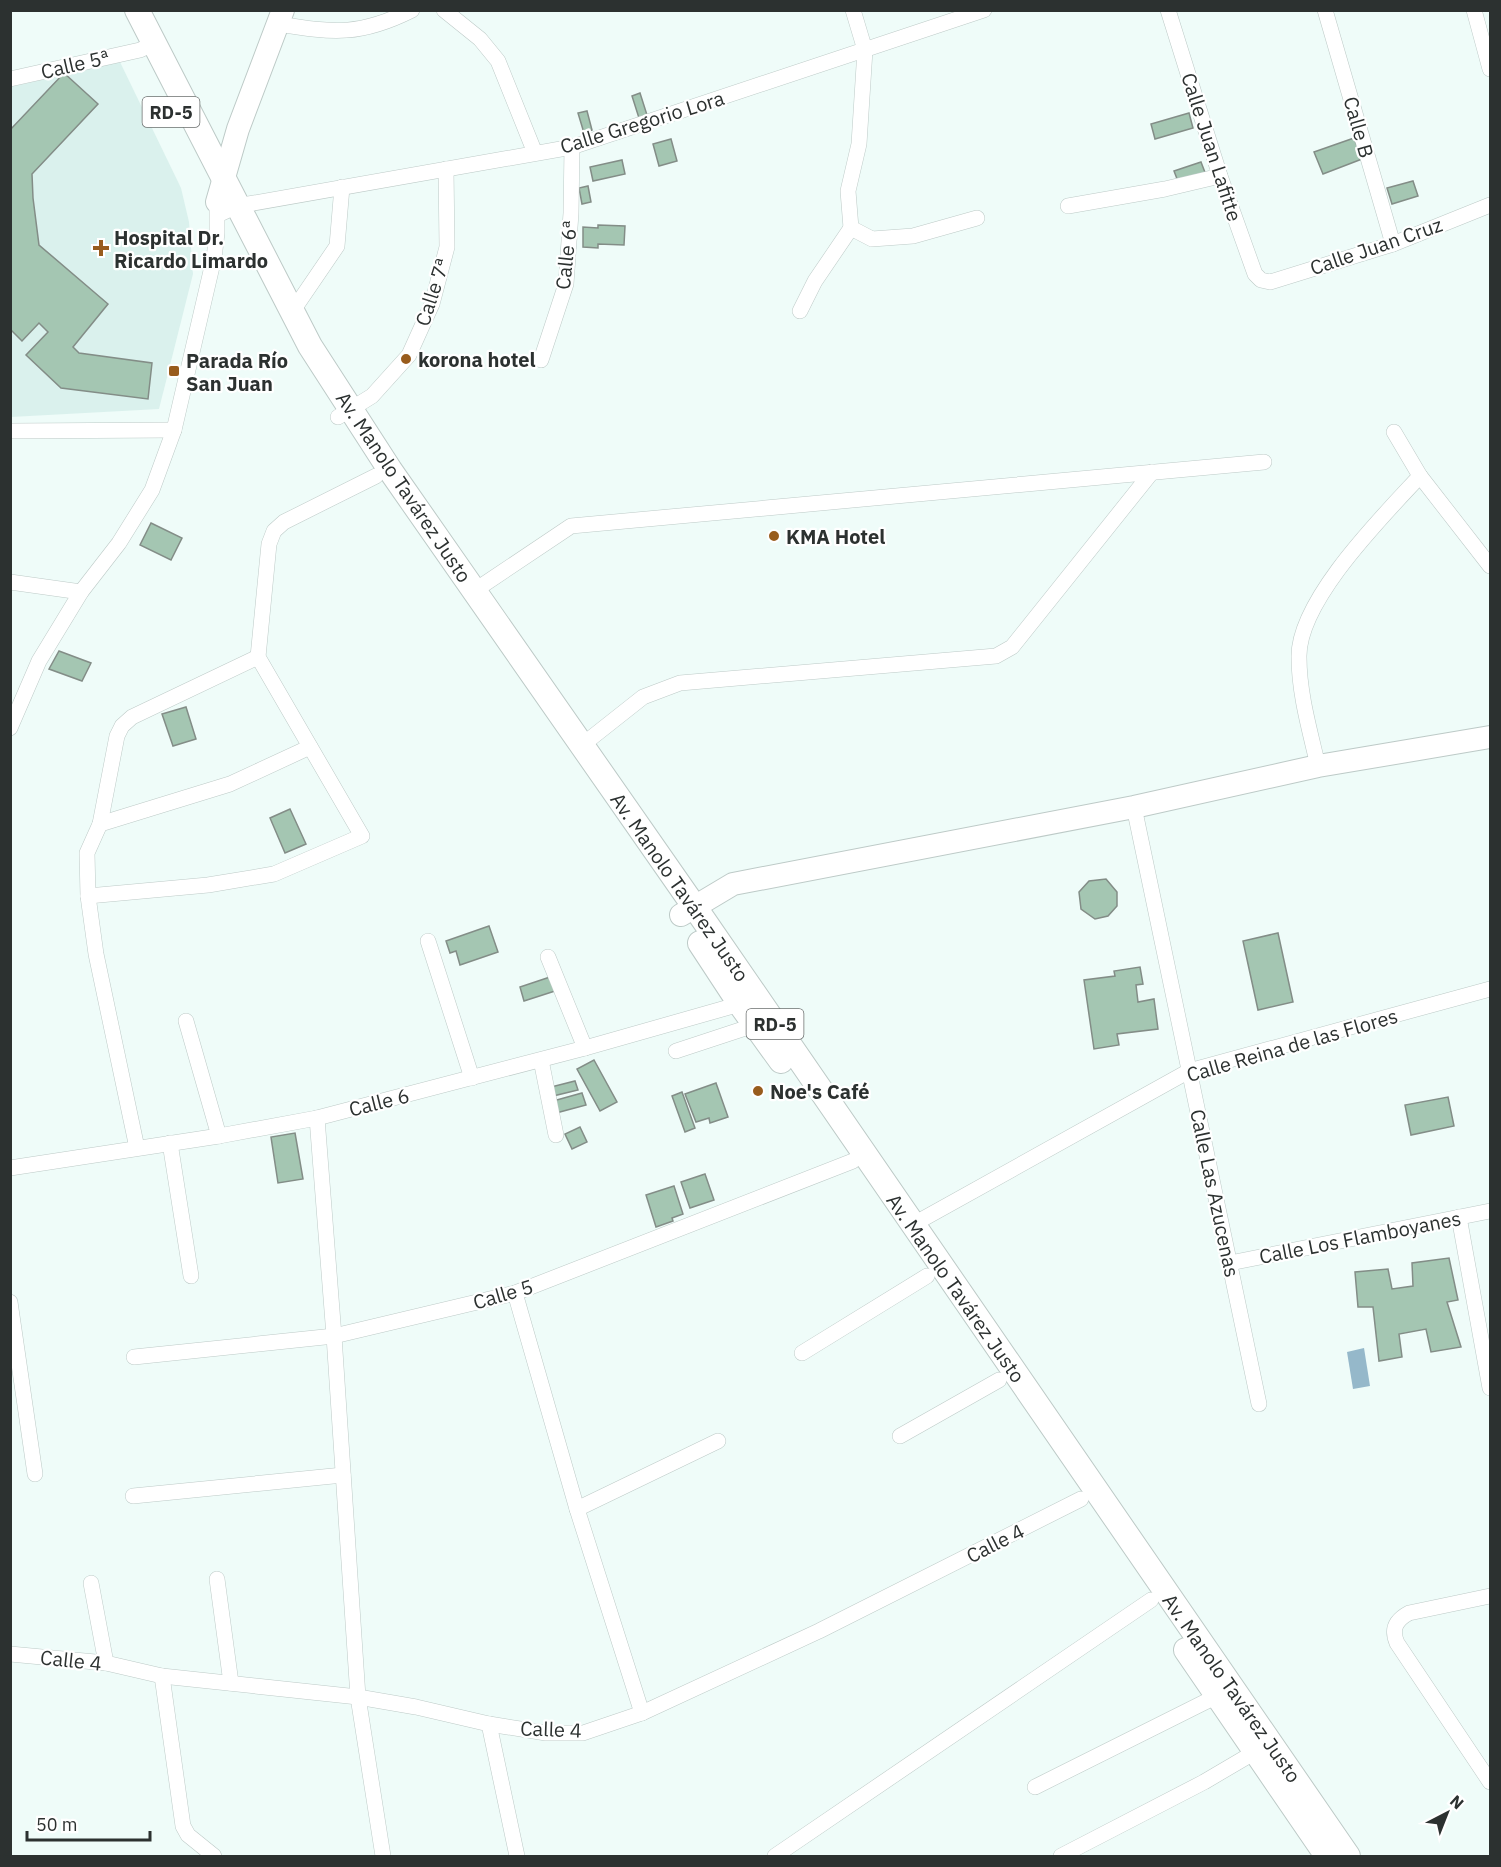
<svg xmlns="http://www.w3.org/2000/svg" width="1501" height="1867" viewBox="0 0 1501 1867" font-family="'IBM Plex Sans',sans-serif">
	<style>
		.built { fill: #daf1ed }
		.water { fill: #95b8ca }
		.building { fill: #a4c6b2; stroke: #838d87; stroke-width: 1.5 }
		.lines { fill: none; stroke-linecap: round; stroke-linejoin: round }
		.street-casing { stroke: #bdcac7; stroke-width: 16 }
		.secondary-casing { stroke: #bdcac7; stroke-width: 24 }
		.primary-casing { stroke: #bdcac7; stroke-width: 26 }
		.street { stroke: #fff; stroke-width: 15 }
		.secondary { stroke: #fff; stroke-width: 22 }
		.primary { stroke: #fff; stroke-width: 24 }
		.poi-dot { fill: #985c1d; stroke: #fff; stroke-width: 2 }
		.labels { text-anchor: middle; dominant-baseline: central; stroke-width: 4.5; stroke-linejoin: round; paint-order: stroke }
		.shield { fill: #fff; stroke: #6b6f6e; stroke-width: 1.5 }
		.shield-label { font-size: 18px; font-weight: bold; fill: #2c3130 }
		.street-label { font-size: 20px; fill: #2c3130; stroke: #fff }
		.poi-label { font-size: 20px; font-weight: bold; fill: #2c3130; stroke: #fff; text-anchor: start }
	</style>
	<rect width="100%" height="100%" fill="#effcf9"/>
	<path class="built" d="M120,62L181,188L189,222L193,274L159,409L11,417V87Z"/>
	<path class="water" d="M1364,1348L1370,1386L1353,1389L1347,1352Z"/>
	<g class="building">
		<path d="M64,73L98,104L32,174L33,198L39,245L108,304L73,347L79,353L152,363L148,399L61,388L26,355L48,332L39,323L22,341L10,329V130Z"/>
		<path d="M640,93L647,115L639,118L632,96Z"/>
		<path d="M587,111L592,130L584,133L578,113Z"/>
		<path d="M1189,113L1193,128L1155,139L1151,124Z"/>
		<path d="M1354,138L1362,159L1323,174L1314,152Z"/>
		<path d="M671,139L677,161L659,166L653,144Z"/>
		<path d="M622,160L625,174L593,181L590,167Z"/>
		<path d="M1201,162L1206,175L1179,184L1174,171Z"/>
		<path d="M1413,181L1418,196L1392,204L1387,188Z"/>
		<path d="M588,186L591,202L582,204L579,188Z"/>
		<path d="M598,225L625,226L624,245L598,244V248L583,247V227L598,228Z"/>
		<path d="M151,523L182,538L171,560L140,545Z"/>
		<path d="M59,651L91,663L82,681L49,669Z"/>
		<path d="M186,707L196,739L173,746L162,714Z"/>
		<path d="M290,809L306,844L285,853L270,818Z"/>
		<path d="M1106,879L1117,892V906L1108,916L1095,919L1081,909L1079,892L1089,881Z"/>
		<path d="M489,926L498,952L460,965L456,951L450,953L446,941Z"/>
		<path d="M1278,933L1293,1002L1258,1010L1243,941Z"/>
		<path d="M1140,967L1143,984L1136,985L1138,1002L1154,999L1158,1029L1117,1034L1119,1045L1094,1049L1084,980L1115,976L1114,971Z"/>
		<path d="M550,977L555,991L524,1001L520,987Z"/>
		<path d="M594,1060L617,1102L600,1111L577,1069Z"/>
		<path d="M575,1081L578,1090L553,1096L551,1087Z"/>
		<path d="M716,1083L728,1117L710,1123L709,1118L696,1122L685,1094Z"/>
		<path d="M682,1092L695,1128L685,1132L672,1096Z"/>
		<path d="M582,1093L586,1105L556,1113L553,1101Z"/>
		<path d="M1448,1097L1454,1126L1411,1135L1405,1105Z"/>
		<path d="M580,1127L587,1142L572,1149L565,1134Z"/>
		<path d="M295,1133L303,1179L278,1183L271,1137Z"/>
		<path d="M705,1174L714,1200L690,1208L681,1182Z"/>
		<path d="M674,1186L683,1214L672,1218L673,1221L656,1227L646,1195Z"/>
		<path d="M1449,1258L1458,1300L1447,1302L1461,1347L1431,1352L1426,1329L1399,1334L1402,1357L1379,1361L1373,1307H1358L1355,1272L1388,1269L1392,1289L1413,1286L1412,1263Z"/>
	</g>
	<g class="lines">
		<defs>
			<g id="street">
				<path d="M444,10L480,39L498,61L535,153"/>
				<path d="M853,10L865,50L859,144L848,191L851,228L872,239L913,236L977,218"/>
				<path d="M1168,10L1220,176L1255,274L1261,280L1270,282L1393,244L1490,205"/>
				<path d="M1325,10L1393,244"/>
				<path d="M1474,10L1490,69"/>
				<path d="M278,24C334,33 360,36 412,10"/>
				<path d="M10,79L140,50L153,44"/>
				<path d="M1068,206L1165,189L1220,176"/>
				<path d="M222,213L237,206L572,147L984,10"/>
				<path d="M800,311L815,281L851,228"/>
				<path d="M292,312L337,246L342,187"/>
				<path d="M541,360L566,284L571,213L572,147"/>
				<path d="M338,417L372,396L409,355L432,304L447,247L446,169"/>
				<path d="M10,431L174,430"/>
				<path d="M1394,432L1420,476L1490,566"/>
				<path d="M10,582L81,592"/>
				<path d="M474,591L571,526L1264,462"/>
				<path d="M10,728L39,661L81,592L119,543L152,490L174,430L214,258L217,233V202"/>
				<path d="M581,746L643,697L680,683L996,656L1012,647L1152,472"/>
				<path d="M1318,766C1310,731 1299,694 1299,657C1298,601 1382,517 1420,476"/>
				<path d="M1134,807L1259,1404"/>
				<path d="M100,824L230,784L310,747"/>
				<path d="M88,896L208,885L274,874L362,836L258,657L269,544L274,531L284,522L376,476"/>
				<path d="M428,941L472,1078"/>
				<path d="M548,957L585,1048"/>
				<path d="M186,1021L219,1136"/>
				<path d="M676,1051L755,1025"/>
				<path d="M541,1060L556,1135"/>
				<path d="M317,1118L334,1336L358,1697L383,1856"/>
				<path d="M170,1143L191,1276"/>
				<path d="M137,1148L96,954L88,896L87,853L100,824L117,736L122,726L132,717L258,657"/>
				<path d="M10,1168L219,1136L317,1118L585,1048L740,1004"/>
				<path d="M1459,1217L1490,1388"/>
				<path d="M912,1225L1189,1071L1490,989"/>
				<path d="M1230,1263L1490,1211"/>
				<path d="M515,1293L577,1509L642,1713"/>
				<path d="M10,1302L35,1474"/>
				<path d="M802,1353L927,1276"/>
				<path d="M134,1357L334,1336L515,1293L853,1161"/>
				<path d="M900,1436L999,1380"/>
				<path d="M133,1496L343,1475"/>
				<path d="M577,1509L718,1441"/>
				<path d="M217,1579L231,1683"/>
				<path d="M91,1583L106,1663"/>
				<path d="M1490,1596L1409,1613C1396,1620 1391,1629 1397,1643L1490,1782"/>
				<path d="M10,1654L106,1663L162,1676L358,1697L416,1707L489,1724L546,1733H583L642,1713L819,1631L1081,1499"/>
				<path d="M162,1676L183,1826L188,1835L214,1856"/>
				<path d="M489,1724L517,1856"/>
				<path d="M1035,1787L1217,1696"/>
				<path d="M775,1856L1151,1600"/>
				<path d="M1061,1856L1204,1782L1255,1752"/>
			</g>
			<g id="secondary">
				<path d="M217,202L238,129L283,10"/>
				<path d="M681,915L733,884L1134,807L1318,766L1490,737"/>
			</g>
			<g id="primary">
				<path d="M137,10L310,346L390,470L694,906L1348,1856"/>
				<path d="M700,943L740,1004L781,1061"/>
				<path d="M1186,1650L1327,1856"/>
			</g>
		</defs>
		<use href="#street" class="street-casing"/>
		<use href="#secondary" class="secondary-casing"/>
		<use href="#primary" class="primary-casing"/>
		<use href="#street" class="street"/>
		<use href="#secondary" class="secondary"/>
		<use href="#primary" class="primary"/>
	</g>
	<g class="poi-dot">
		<path d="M98 239h6v6h6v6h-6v6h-6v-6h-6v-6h6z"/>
		<circle cx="406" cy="359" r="6"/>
		<rect x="168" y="365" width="12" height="12" rx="3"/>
		<circle cx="774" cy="536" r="6"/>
		<circle cx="758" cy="1091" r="6"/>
	</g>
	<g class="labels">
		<g class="shield">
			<rect x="142.5" y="97" width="57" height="30" rx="4.5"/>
			<rect x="746.5" y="1009" width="57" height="30" rx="4.5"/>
		</g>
		<g class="shield-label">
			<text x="171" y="112">RD-5</text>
			<text x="775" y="1024">RD-5</text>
		</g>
		<g class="street-label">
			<text transform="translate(75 64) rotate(-13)">Calle 5ª</text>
			<text transform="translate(642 122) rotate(-17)">Calle Gregorio Lora</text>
			<text transform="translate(1359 127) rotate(74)">Calle B</text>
			<text transform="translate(1212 147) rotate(72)">Calle Juan Lafitte</text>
			<text transform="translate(1376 246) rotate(-19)">Calle Juan Cruz</text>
			<text transform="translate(566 255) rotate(-84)">Calle 6ª</text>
			<text transform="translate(432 292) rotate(-72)">Calle 7ª</text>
			<text transform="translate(404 487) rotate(56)">Av. Manolo Tavárez Justo</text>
			<text transform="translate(680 887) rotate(55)">Av. Manolo Tavárez Justo</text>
			<text transform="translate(1292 1045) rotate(-16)">Calle Reina de las Flores</text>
			<text transform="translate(379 1102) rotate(-14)">Calle 6</text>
			<text transform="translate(1215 1193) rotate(78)">Calle Las Azucenas</text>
			<text transform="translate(1360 1237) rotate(-11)">Calle Los Flamboyanes</text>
			<text transform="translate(956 1288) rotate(55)">Av. Manolo Tavárez Justo</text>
			<text transform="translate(503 1294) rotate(-16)">Calle 5</text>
			<text transform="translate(995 1543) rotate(-27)">Calle 4</text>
			<text transform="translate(71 1660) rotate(6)">Calle 4</text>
			<text transform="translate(1232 1688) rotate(55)">Av. Manolo Tavárez Justo</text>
			<text transform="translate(551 1729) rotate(2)">Calle 4</text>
		</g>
		<g class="poi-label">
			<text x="114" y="237">Hospital Dr.<tspan x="114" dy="23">Ricardo Limardo</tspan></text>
			<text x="418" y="359">korona hotel</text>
			<text x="186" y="360">Parada Río<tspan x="186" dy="23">San Juan</tspan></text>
			<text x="786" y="536">KMA Hotel</text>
			<text x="770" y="1091">Noe's Café</text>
		</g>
	</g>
	<rect width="1501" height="1867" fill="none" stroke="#2c3130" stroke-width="24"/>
	<g transform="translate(1447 1813) rotate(42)" stroke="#ffffff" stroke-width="4.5" paint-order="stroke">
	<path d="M0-4.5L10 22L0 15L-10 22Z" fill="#2c3130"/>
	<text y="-9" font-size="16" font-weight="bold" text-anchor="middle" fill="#2c3130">N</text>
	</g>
	<path d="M27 1831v9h123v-9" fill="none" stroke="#2c3130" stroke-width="3"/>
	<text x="36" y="1831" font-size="18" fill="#2c3130" stroke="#ffffff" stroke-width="4.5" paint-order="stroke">50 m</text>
</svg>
